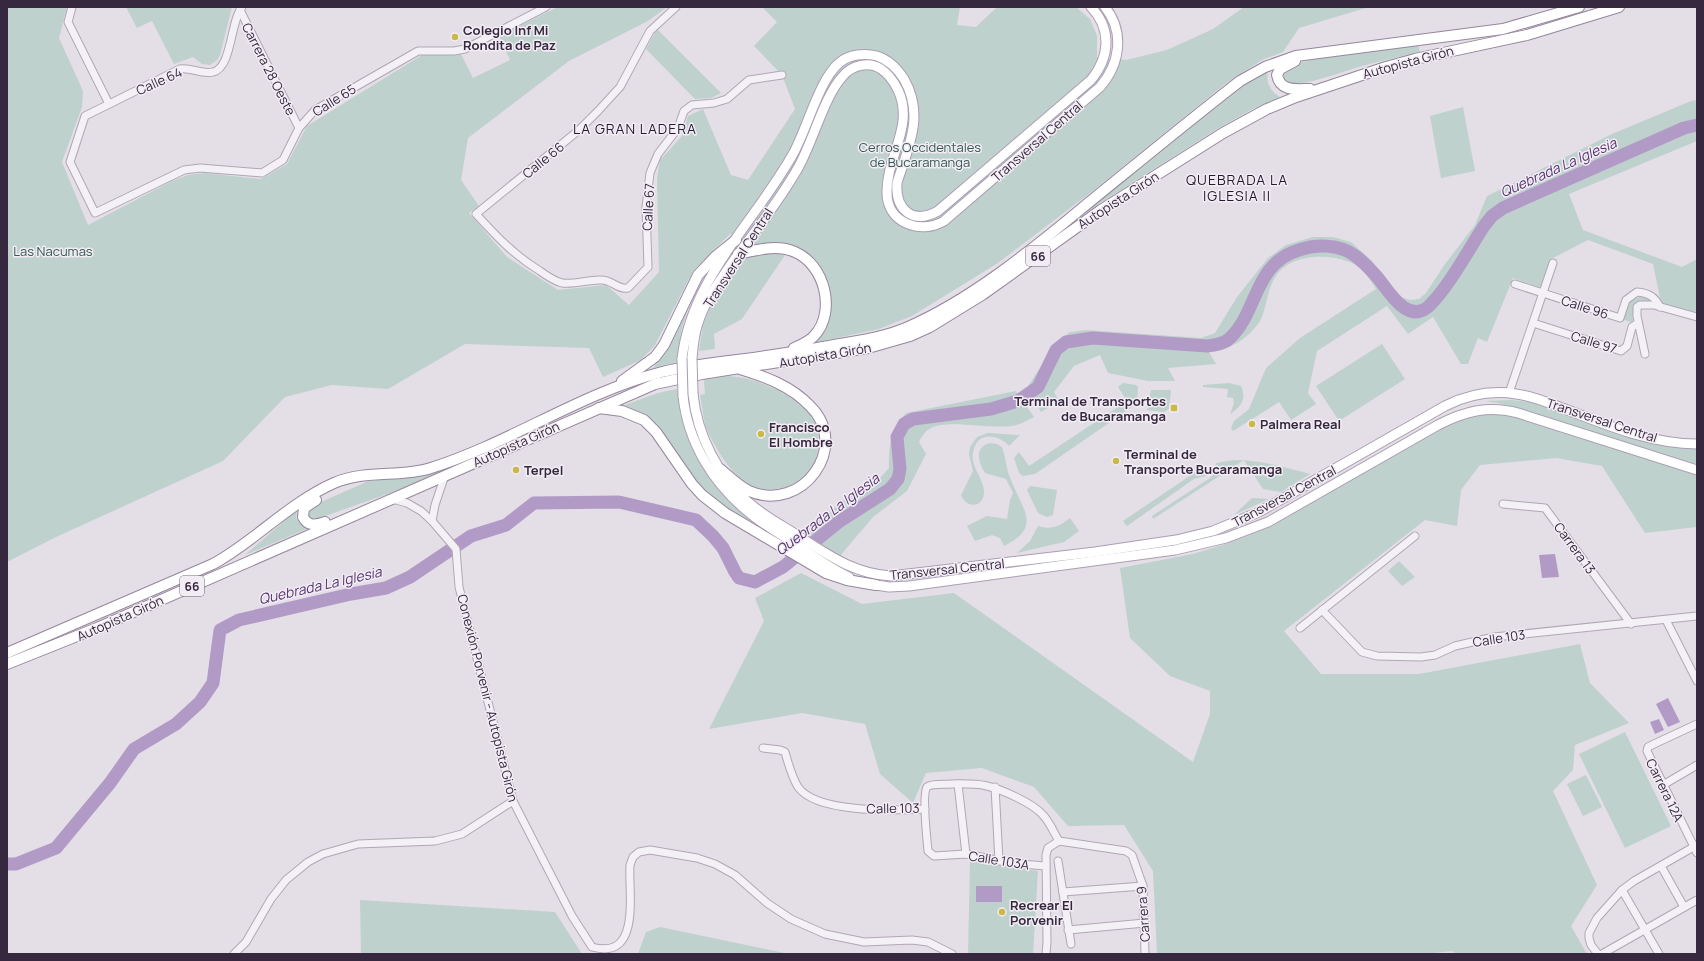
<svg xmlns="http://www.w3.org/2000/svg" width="1704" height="961" viewBox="0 0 1704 961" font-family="Manrope,sans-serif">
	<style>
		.green { fill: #bfd1cd }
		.water { fill: #b29ac7 }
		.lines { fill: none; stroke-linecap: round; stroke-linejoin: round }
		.river { stroke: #b29ac7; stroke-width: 13 }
		.minor-casing { stroke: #b0a7b4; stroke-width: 9 }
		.major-casing { stroke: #ab9eb3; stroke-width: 11 }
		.highway-casing { stroke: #95869d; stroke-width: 12 }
		.minor { stroke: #f4f1f6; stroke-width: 7 }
		.major { stroke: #fff; stroke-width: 9 }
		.highway { stroke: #fff; stroke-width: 10 }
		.major-bridge-casing { stroke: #ab9eb3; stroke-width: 11; stroke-linecap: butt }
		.major-bridge { stroke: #fff; stroke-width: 9 }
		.poi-dot { fill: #cab945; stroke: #f2edf5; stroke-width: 1.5 }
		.labels { text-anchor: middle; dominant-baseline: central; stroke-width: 3; stroke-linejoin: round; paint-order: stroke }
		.shield { fill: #f2edf5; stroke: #6e6375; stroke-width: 1 }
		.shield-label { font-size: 12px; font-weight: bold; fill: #36283e }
		.poi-label { font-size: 13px; font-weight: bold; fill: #36283e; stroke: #f2edf5; text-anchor: start }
		.street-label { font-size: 13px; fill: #36283e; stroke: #f2edf5 }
		.park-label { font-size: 13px; fill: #355953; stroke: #f2edf5 }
		.neighbourhood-label { font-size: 14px; letter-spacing: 1px; fill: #281a2e; stroke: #f2edf5 }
		.water-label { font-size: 14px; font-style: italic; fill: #563370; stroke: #f2edf5 }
	</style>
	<rect width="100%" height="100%" fill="#e4dee7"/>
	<g class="green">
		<path d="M7,7H67L59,38L83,91L82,107L62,162L88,225L172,181L188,175L204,173L261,179L287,164L307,126L422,55L461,54L473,78L510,60L499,36L558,7H667L648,21L569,61L468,138L461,180L479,206L469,213L507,257L558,290L606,285L629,305L659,272L657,179L660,160L682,136L688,116L703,109L731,175L748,180L795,109L782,75L754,46L777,22L762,7H960L957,25L976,27L997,7H1076L1090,19L1097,36V57L1126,60L1167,50L1213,29L1244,7H1369L1299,28L1283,52L1262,60L1225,84L1094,190L998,263L912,316L879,329L817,342C821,336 825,330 828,323C838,294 817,249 785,243C775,241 765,246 755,245C748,245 737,238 730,234L693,271L655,345L641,360L603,377L589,348L465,344L388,389L332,385L285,397L223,461L56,537L7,562Z"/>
		<path d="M126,7H232L220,55L217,60L210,65L202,64L193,57L174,64L152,21L137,28Z"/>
		<path d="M657,29L721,93L711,98L695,99L646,49Z"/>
		<path d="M1418,45L1420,52C1402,56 1384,60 1366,65C1349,69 1302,88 1287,83L1284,80V71L1296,64L1310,60Z"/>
		<path d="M1268,70C1266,83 1269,90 1280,97L1251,110L1217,129L1083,214L1232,93L1252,78Z"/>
		<path d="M1697,100V141L1569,194L1583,230L1682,267L1697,259V311L1694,312L1661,303L1653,264L1588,240L1551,259L1542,288L1513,278L1487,342L1478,338L1468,364H1461L1433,317L1408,334L1387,306L1317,351L1308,393L1316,404L1291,420L1279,402L1233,431L1231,428L1234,421L1249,409L1266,368L1300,338L1376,289C1370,280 1364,269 1354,264C1332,253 1291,253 1276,276C1267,289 1267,306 1261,319C1252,336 1228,352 1209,352L1216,364L1168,368L1175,381H1148L1108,373L1100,355L1074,366L1054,392L1059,401L1041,412L1027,388L1056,343L1070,332L1086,330L1201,338L1215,333L1237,297L1268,258L1286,245L1313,237H1333L1351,242L1372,261L1398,296L1410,300L1419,299L1426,293L1445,264L1475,225L1487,196L1612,134L1691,101Z"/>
		<path d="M1463,107L1475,171L1441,178L1430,116Z"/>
		<path d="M775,253L785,255L742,319L714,334L715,349L699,351L703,325L715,295L741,260L753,256Z"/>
		<path d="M693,293L682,328L676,362L653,368L672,341Z"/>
		<path d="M1642,296L1649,298L1656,302C1636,300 1632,302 1633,323L1622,319L1630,301Z"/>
		<path d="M1382,344L1405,379L1339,421L1316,386Z"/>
		<path d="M729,376C753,378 776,387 796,402C804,408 812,414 816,424C819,430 818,438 818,445C818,479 777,501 747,483C736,477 729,467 722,457C716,447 709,436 705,425C703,415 702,405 700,395L705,394L704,380Z"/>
		<path d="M1123,383L1136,385L1138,387L1137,401L1132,407L1035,474L1023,476L1019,473L1014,458L1019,452L1029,466L1127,401L1118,387Z"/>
		<path d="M1229,383L1241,386C1247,399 1241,407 1230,414L1234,403L1233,398L1227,397L1228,389L1203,387V385Z"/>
		<path d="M677,389C680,432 702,476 733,505C749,520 770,532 788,544L713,499L699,485L650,419L637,412L622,406L658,393Z"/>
		<path d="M1151,390H1171L1169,409L1164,412L1147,410Z"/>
		<path d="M1016,391L1034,417C1027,421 1019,425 1011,426C988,429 949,419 931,428C925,431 922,436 919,442L926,454L907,491L873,517L840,556L803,534L844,500L879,479L889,468C889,444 890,431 906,413Z"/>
		<path d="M1511,400L1530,402L1656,444L1697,447V464C1659,453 1620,442 1582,430C1549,419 1520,406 1485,401Z"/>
		<path d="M1483,412L1504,414L1525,419L1697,474V527L1645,533L1602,466L1556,458L1480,465L1461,490L1457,526L1425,520L1284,631L1321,674H1419L1580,644L1590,683L1629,723L1575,745L1573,770L1553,791L1597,885L1571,926L1587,954H1457L1452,951L1425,954H1157L1153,871L1124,825L1068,826L1034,787L982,768L926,773L913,803L880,774L865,724L802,713L709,729L764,621L755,598L801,573L862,604L954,593L1193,762L1210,714V691L1170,676L1130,638L1120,568L1193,554L1235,541L1268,528L1440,428L1463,417Z"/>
		<path d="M988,433L1020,435L1009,446C999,435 979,431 974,449C968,465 983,476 984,491C985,507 967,510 961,495L973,471L969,455L970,447L977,437Z"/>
		<path d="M990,443L997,444L1002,447C1006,458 1006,469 1011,480C1022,509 1043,527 1004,546L1000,538L992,535L975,541L967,526L987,516L1007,519L1010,500L1013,493L1006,479L985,473C978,462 974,447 990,443Z"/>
		<path d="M477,455L407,487L314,520L309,517L307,512L314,505L371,480L434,471Z"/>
		<path d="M1234,460C1260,460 1285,467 1310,474L1281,492L1263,489L1244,460L1153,519L1152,516L1210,478L1214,473L1216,463Z"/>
		<path d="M1203,467L1206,468L1207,472L1205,476L1194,479L1127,526L1123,521Z"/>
		<path d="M1030,486L1057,490L1053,515L1047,517L1038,513L1027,490Z"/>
		<path d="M1252,498L1269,499L1234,515Z"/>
		<path d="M297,510L296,518L301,524L311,527L245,555Z"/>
		<path d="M1070,518L1079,531L1064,542L1017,553L1030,541L1038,526C1052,530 1058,527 1070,518Z"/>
		<path d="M1399,561L1415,577L1402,586L1388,571Z"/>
		<path d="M1625,732L1671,826L1625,848L1579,754Z"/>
		<path d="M1586,775L1602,807L1583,816L1567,784Z"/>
		<path d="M970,861L1038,871L1033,954L968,953Z"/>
		<path d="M360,900L555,912L582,954H361Z"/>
		<path d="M660,927L789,954H638L646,932Z"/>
	</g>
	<g class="water">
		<path d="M1555,554L1559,577L1542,578L1539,555Z"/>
		<path d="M1668,698L1680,722L1668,727L1656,704Z"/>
		<path d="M1659,719L1664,730L1655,734L1650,722Z"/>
		<rect x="976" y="886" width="26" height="16"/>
	</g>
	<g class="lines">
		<path class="river" d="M7,864H16L56,848L110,783L134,749L176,724L200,702L213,683L220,630L239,620L351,594L386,588L410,577L471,536L506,525L534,503L619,502L696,520L713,536L723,548L735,572L739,578L755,582L783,567L840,521L890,489L898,479L900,469L897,437L904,424L913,419L991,409L1018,401L1038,387L1056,350L1066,342L1093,338L1207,346C1215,345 1224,344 1230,338C1258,312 1254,263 1299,250C1316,244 1339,244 1354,255C1363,261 1371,270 1378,278C1389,292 1408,325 1429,306C1448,288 1469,249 1484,226L1492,216L1503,208L1684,128L1697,125"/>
		<defs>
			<g id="minor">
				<path d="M72,7L68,22L109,104"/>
				<path d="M242,7C230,22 232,68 213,72C202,75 191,67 180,69L85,116L70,162L95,213L184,170L200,168L262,173L283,160L299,128L315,110L418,51H454L465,49L546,7"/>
				<path d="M676,7L650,31L620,87L598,111L579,130L476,214C497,237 514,255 540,271C547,276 554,281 562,283C575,285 589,279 602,280C612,280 618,290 628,288L648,267L646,207L650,173L658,154L678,128L684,111L692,105L714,103L727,99L749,80L782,75"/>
				<path d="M240,10L299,128"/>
				<path d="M1515,284L1620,318L1626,300L1637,292C1649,293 1655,297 1660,307"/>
				<path d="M1533,323L1621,351L1627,346L1632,327L1638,323"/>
				<path d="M1645,354L1637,316V307L1640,305H1654L1697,317"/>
				<path d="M1509,393L1553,263"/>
				<path d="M392,499L407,503L421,511L432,521L456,549L459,587L513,801L572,916L592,947C642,961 628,892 630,865L633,857L639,852L650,850L697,858L715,864L735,875L767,903L791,919L825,934L864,942L912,940L928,942L952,954"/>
				<path d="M1503,504L1545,508L1631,624"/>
				<path d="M432,521L435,505L445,475"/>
				<path d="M1322,610L1362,652L1377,656L1421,657L1435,655L1455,646L1494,637L1697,616"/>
				<path d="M1666,620L1697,681"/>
				<path d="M1300,628L1415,536"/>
				<path d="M1697,724L1654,744L1648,747L1647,751L1697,853"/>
				<path d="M763,748L780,750L785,752C788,763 792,777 798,787C817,814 896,810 925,809"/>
				<path d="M958,784L966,854"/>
				<path d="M1663,785L1697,765"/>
				<path d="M995,787L999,861"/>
				<path d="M1059,841L1126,851L1132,855L1143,886L1145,954"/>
				<path d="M1058,861L1071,944"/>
				<path d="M1045,866L1011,863L966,854L934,856L928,851C927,841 922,793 927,787C932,783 945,785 951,784C981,783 992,785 1018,798C1026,802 1035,807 1041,813C1049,820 1054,833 1059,841"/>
				<path d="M1661,866L1684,907"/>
				<path d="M1622,890L1659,954"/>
				<path d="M1063,892L1143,886"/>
				<path d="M1068,930L1145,923"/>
				<path d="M234,954L246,942L271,899L286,880L308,862L323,854L358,844L435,841L462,834L513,801"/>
				<path d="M1046,954L1047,942L1046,855L1048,848L1059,841"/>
				<path d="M1598,954L1591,945L1589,938V933L1597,918L1622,890L1634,881L1697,845"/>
				<path d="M1602,954L1697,900"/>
			</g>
			<g id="major">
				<path d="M692,358C693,346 694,334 698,323C705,300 721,279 734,260C756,230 780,200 798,168C813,142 824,96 843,76C852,65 869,61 881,69C889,74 894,82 898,90C915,126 886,157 887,193C887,223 921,235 944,221L1100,87C1120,64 1125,32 1105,7"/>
				<path d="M682,359C691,278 755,222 793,154C807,129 819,80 839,63C849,54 865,53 877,56C889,60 897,68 904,79C925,116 908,147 897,183C895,210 913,225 938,211L1091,80C1110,57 1112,29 1091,7"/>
				<path d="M693,394C697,435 718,476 749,503C765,517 785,527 803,539C831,557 856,574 891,576L1095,552L1176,540L1213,531L1259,512L1445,406C1467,395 1491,390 1516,394C1533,396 1549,403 1565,409C1607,425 1651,444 1697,444"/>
				<path d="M683,396C688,443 714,485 751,514C764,525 780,534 794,543C812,555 829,568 849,577"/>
				<path d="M870,584L889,587L909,586L1175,550L1226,538L1268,522L1438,425C1465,411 1489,405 1518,413L1697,470"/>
			</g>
			<g id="highway">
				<path d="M1295,61L1280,69L1277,75C1280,92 1297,89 1310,89"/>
				<path d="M738,254C757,250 777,244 795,252C825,265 836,311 815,335C809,342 801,345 794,348"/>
				<path d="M622,381L655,357L664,345L698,275L715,257L736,240"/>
				<path d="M599,408L622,411L644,420L656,432L692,484L702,495L725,513L826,573L847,580L876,585"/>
				<path d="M720,469C729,476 738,486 749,491C803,514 851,446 810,406C791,386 766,377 740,369"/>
				<path d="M316,500L304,508L303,517C308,527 316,525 325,522"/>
				<path d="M7,653L213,564C255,541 289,503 334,483C367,469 400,478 431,468C510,443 581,393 662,372C687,366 712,363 737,360C768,356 798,351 829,346C856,341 883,338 908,327C970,300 1029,252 1081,209C1134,166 1186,123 1240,81L1265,67L1296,56L1503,29L1579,7"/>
				<path d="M7,664L97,628L655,384L702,374L868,348L910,336L930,327L982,295L1101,210L1223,133L1267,109L1296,97L1386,67L1415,59L1527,35L1619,7"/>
			</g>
		</defs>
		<use href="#minor" class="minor-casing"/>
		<use href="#major" class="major-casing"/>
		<use href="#highway" class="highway-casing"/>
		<use href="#minor" class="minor"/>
		<use href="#major" class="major"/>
		<use href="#highway" class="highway"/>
		<defs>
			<g id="major-bridge">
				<path d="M692,358L693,394"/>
				<path d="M682,359L683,396"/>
			</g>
		</defs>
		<use href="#major-bridge" class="major-bridge-casing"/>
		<use href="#major-bridge" class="major-bridge"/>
	</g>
	<g class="poi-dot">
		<circle cx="455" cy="37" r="4"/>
		<rect x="1170" y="404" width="8" height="8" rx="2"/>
		<circle cx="1252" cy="424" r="4"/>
		<circle cx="761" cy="434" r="4"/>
		<circle cx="1116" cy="461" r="4"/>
		<circle cx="516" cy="470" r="4"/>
		<circle cx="1002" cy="912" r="4"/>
	</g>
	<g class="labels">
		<g class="shield">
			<rect x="1026" y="246" width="24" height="20" rx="3"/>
			<rect x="180" y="576" width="24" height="20" rx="3"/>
		</g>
		<g class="shield-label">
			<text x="1038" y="256">66</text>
			<text x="192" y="586">66</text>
		</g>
		<g class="poi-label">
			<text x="463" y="30">Colegio Inf Mi<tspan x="463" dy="15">Rondita de Paz</tspan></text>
			<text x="1166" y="401" text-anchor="end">Terminal de Transportes<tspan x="1166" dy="15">de Bucaramanga</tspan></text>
			<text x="1260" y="424">Palmera Real</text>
			<text x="769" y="427">Francisco<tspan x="769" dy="15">El Hombre</tspan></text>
			<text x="1124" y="454">Terminal de<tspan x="1124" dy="15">Transporte Bucaramanga</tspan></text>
			<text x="524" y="470">Terpel</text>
			<text x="1010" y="905">Recrear El<tspan x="1010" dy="15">Porvenir</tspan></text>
		</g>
		<g class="street-label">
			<text transform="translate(1408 62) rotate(-15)">Autopista Girón</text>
			<text transform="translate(269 69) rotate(63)">Carrera 28 Oeste</text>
			<text transform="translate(159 81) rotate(-24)">Calle 64</text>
			<text transform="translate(334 100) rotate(-32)">Calle 65</text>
			<text transform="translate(1037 141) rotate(-41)">Transversal Central</text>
			<text transform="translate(543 160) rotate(-39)">Calle 66</text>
			<text transform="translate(1118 200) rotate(-33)">Autopista Girón</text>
			<text transform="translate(648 207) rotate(-87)">Calle 67</text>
			<text transform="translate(738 258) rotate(-57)">Transversal Central</text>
			<text transform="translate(1585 307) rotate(18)">Calle 96</text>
			<text transform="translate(1594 342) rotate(17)">Calle 97</text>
			<text transform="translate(825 355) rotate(-10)">Autopista Girón</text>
			<text transform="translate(1602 420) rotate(18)">Transversal Central</text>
			<text transform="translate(516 444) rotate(-24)">Autopista Girón</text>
			<text transform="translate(1284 496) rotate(-28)">Transversal Central</text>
			<text transform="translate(1575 548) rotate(54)">Carrera 13</text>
			<text transform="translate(947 569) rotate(-6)">Transversal Central</text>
			<text transform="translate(120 618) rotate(-24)">Autopista Girón</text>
			<text transform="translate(1499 638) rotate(-9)">Calle 103</text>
			<text transform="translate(488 698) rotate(76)">Conexión Porvenir - Autopista Girón</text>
			<text transform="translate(1665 790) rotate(64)">Carrera 12A</text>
			<text transform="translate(893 808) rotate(-1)">Calle 103</text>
			<text transform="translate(999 860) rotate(9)">Calle 103A</text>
			<text transform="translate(1143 914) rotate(-94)">Carrera 9</text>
		</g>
		<g class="park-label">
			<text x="920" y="147">Cerros Occidentales<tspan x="920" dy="15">de Bucaramanga</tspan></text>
			<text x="53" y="251">Las Nacumas</text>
		</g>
		<g class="neighbourhood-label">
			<text x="635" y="128">LA GRAN LADERA</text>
			<text x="1237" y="179">QUEBRADA LA<tspan x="1237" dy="16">IGLESIA II</tspan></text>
		</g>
		<g class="water-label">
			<text transform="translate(1558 167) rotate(-24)">Quebrada La Iglesia</text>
			<text transform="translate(827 514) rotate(-37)">Quebrada La Iglesia</text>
			<text transform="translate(320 585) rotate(-13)">Quebrada La Iglesia</text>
		</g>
	</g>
	<rect width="1704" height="961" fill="none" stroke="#36283e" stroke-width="16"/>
</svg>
